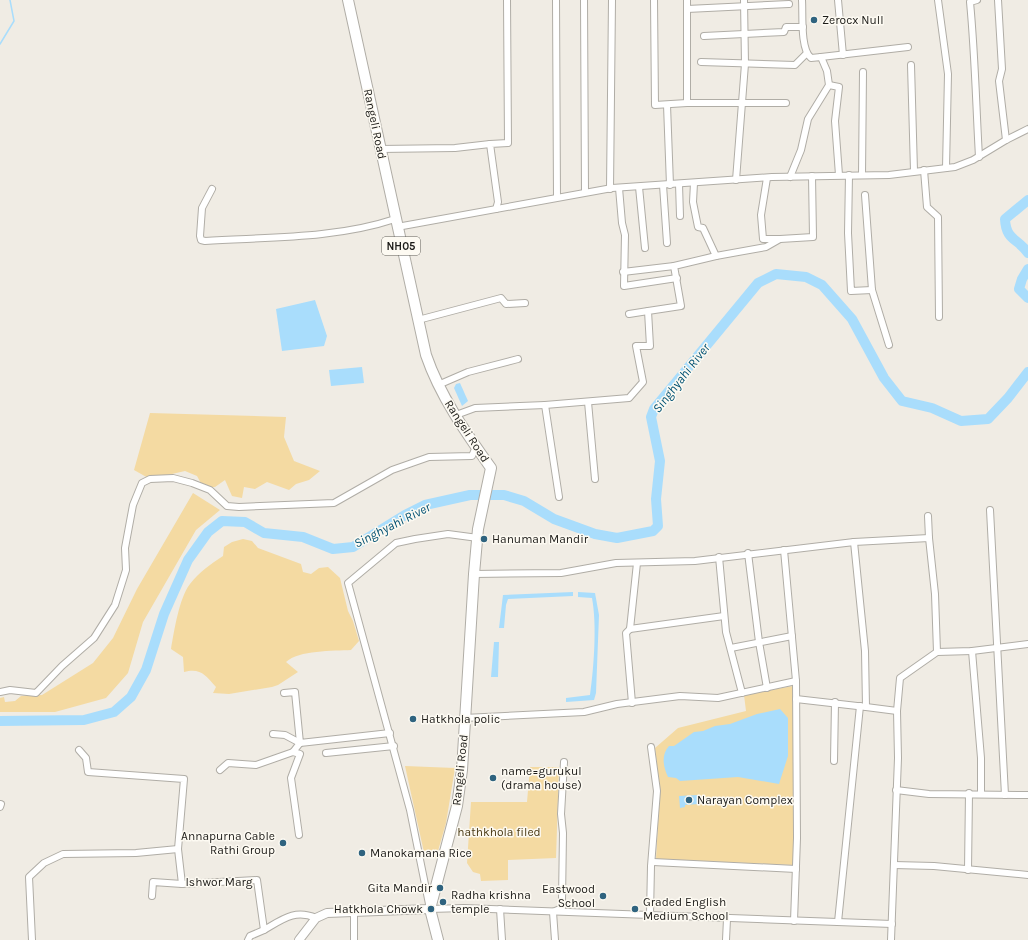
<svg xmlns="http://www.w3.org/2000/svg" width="1028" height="940" viewBox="0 0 1028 940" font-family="Karla,sans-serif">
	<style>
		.green { fill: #f4daa2 }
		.water { fill: #a9ddfc }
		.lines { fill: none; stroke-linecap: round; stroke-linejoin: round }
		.stream { stroke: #a9ddfc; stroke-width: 1.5 }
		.river { stroke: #a9ddfc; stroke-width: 10 }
		.minor-casing { stroke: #b0ada6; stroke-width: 8 }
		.tertiary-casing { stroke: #b0ada6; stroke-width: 10 }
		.primary-casing { stroke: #b0ada6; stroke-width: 12 }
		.minor { stroke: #fff; stroke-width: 6 }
		.tertiary { stroke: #fff; stroke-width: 8 }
		.primary { stroke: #fff; stroke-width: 10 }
		.poi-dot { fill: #2f637f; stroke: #fdfaf2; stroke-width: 1.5 }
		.labels { text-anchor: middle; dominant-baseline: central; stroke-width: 3; stroke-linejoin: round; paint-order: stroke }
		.shield { fill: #fdfaf2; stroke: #605e59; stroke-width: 1 }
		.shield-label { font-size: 11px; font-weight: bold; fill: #1c1b18 }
		.poi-label { font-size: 12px; fill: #1c1b18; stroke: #fdfaf2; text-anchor: start }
		.street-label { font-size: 12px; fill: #1c1b18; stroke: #fdfaf2 }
		.park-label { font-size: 12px; fill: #493913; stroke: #fdfaf2 }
		.water-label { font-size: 13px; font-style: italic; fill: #025274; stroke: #fdfaf2 }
	</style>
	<rect width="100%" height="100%" fill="#f0ece4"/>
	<g class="green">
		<path d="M150,413L286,417L284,437L294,461L320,471L309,480L296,484L289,490L267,482L255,489L244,487L242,498L232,496L225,480L215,487H203L197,476L185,471L150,479L134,470Z"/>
		<path d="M193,493L220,510L196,530L143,622L128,673L106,698L55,712H0V698L4,697L5,702L15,701L21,696L42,695L93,663L113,638L137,589Z"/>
		<path d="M243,539L252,541L258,548L301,564L303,572L311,574L319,568L328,567L340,578L348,611L353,621L359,641L351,650C333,651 299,650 286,662L298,672L278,685L272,687L229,694L213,693L216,687C205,675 201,668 184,672L183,657L171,649C174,632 179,598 190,584C199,572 211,564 223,556L224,547L232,542Z"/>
		<path d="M793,686V865L656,859L660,790L655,748L678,728L746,711L744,695Z"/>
		<path d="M405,766L455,768L446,823L436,858L425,857Z"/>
		<path d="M530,767H559L556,858L508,860V880L481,881L480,874L473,872L467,863L471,802H527Z"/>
	</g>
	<g class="water">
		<path d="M315,300L327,336L324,346L282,351L276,309Z"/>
		<path d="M362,367L364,383L331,386L329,370Z"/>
		<path d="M460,383L468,401L462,406L454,388L456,384Z"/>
		<path d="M573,592V596L508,599L506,605L504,628H499L503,595Z"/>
		<path d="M578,592L595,593L599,615L596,693L594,700L566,702V698L590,695C594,667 597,625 592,598L578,597Z"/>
		<path d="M494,642H499L498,677H491Z"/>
		<path d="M780,709L788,718V756L779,784L738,777L680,781L676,778L668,777C663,766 661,755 669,746H674L694,732L703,731L715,726L730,724L757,714Z"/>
		<path d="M698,795L699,804L685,805V807L680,808L679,796Z"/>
	</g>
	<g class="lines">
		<path class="stream" d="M0,44L14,21L10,0"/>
		<g class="river">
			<path d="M1028,200L1005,219C1006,241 1018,238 1028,253"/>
			<path d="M1028,269L1022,279L1019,289L1028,298"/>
			<path d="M0,721L84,720L114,712L131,697L146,670L164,614L188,560L208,532L222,521L245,522L264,533L303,537L333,549L353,547L405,515L425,505L470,495H504L524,501L554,519L595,534L617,538L653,531L658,526L656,499L660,461L651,417L654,409L758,283L776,274L806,277L822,285L852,319L884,378L902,401L932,408L961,421L988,419L1008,398L1028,372"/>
		</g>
		<defs>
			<g id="minor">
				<path d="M556,0L557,197"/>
				<path d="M584,0L585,192"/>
				<path d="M654,0L655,105L687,103H786"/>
				<path d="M838,0L843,55"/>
				<path d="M938,0L948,74L946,168"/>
				<path d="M977,0L970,2C975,54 976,105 979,157"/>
				<path d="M998,0L1002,69L999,81L1006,140"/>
				<path d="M687,9L789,4"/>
				<path d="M704,36L784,32L786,27H803"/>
				<path d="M821,57L908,47"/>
				<path d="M701,62L795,65L806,54"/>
				<path d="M911,65L914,171"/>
				<path d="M829,85L839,87L835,121L839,175"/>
				<path d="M687,103V0"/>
				<path d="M667,105L670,185"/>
				<path d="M380,149L455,148L490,144"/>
				<path d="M924,170L927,207L938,217L939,317"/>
				<path d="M849,175L848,233L851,291L872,290"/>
				<path d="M862,175L863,72"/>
				<path d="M790,177L801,150L808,119L829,85L827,71L821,57L811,58C800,49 803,14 802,0"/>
				<path d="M736,180L745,64L744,0"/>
				<path d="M679,184L680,216"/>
				<path d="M663,185L667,243"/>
				<path d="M639,187L645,248"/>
				<path d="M619,188L622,223L625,235L624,286L677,278"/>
				<path d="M212,189L202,208L200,236L201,240L205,241C267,237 335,239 395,219"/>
				<path d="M610,189L612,0"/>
				<path d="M865,195L872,290L889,345"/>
				<path d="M496,209L498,202L490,144L508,143L507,0"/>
				<path d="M397,227L612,188L772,177L889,175L955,167L973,160L1006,140L1028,129"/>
				<path d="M780,239L813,237L812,176"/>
				<path d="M716,256L766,247L780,239H763L761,215L767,178"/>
				<path d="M623,272L674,266"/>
				<path d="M629,314L648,311"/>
				<path d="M418,320L501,298L506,304L525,303"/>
				<path d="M438,385L468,372L518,359"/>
				<path d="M588,402L595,479"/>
				<path d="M456,415L475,408L545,405"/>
				<path d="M559,497L545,405L629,398L643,382L636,346H650L648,311L681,306L674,266L716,256L703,228L698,227L693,202L694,183"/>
				<path d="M990,510L1005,795"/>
				<path d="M928,516L929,538"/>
				<path d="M478,538L448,534L415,539L396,543L348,583L410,810L430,909L464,908L892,924"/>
				<path d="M854,542L929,538L935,594L937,652L900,678L897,711L898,758L891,940"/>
				<path d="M784,550L796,681L797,838L794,921"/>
				<path d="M748,553L759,642L767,688"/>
				<path d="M719,557L726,632L742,693"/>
				<path d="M474,574L561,573L616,563L695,561L854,542L865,651L866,707L796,699"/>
				<path d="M630,629L724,616"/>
				<path d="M731,648L792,636"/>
				<path d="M972,651L981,758V794"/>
				<path d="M937,652L972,651L1028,644"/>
				<path d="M0,692L10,690L36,693L62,666L94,638L115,605L126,570L125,548L133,505L142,483L150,479L173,478L192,483L210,490L227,506L239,507L334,503L392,470L429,457L472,456L476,447"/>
				<path d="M284,693L295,692L300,743L390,733"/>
				<path d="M632,703L626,633L630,629L637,563"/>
				<path d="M866,707L897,711"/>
				<path d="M464,718L584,712L617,704L680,696L718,698L796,681"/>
				<path d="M273,734L285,735L300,743"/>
				<path d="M79,750L86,758L88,772L184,779L178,849L182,884"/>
				<path d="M293,752L300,754L291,778L299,835"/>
				<path d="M326,753L394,746"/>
				<path d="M834,761L835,702"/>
				<path d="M220,770L228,763L256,765L293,752L300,743"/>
				<path d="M896,790L929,794L1028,795"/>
				<path d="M0,807L1,804"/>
				<path d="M653,862L796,869"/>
				<path d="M894,865L934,866L1028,875"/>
				<path d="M968,870L969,793"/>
				<path d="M152,896L153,882L182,884L257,880L264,930C283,919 295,909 316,918"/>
				<path d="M500,909L502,940"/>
				<path d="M354,910V940"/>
				<path d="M650,914L651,866L657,791L651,747"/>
				<path d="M838,922L860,706"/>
				<path d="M32,940L29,877L44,863L63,854L136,853L178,849"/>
				<path d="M248,940L250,936L264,930"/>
				<path d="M555,940L553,912L562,908V900L563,833L561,814L564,762"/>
				<path d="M726,940L727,919"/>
			</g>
			<path id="tertiary" d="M299,940L316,918L327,913L430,909"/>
			<path id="primary" d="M348,0L426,355C440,396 466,433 491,468L478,529L474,574L462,770L457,806L430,909L438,940"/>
		</defs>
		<use href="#minor" class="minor-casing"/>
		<use href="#tertiary" class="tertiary-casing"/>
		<use href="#primary" class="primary-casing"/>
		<use href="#minor" class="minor"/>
		<use href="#tertiary" class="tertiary"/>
		<use href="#primary" class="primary"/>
	</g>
	<g class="poi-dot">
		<circle cx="814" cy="20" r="4"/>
		<circle cx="484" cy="539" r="4"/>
		<circle cx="413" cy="719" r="4"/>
		<circle cx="493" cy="778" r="4"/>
		<circle cx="689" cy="800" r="4"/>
		<circle cx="283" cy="843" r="4"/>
		<circle cx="362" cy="853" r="4"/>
		<circle cx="440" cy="888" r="4"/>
		<circle cx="603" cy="896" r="4"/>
		<circle cx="443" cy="902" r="4"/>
		<circle cx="431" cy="909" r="4"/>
		<circle cx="635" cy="909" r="4"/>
	</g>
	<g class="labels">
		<rect class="shield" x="382" y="237" width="38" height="18" rx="3"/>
		<g class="shield-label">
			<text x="401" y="246">NH05</text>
		</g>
		<g class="poi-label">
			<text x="822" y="20">Zerocx Null</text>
			<text x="492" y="539">Hanuman Mandir</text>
			<text x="421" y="719">Hatkhola polic</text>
			<text x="501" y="771">name=gurukul<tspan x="501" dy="14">(drama house)</tspan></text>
			<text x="697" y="800">Narayan Complex</text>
			<text x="275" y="836" text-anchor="end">Annapurna Cable<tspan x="275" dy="14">Rathi Group</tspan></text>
			<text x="370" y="853">Manokamana Rice</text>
			<text x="432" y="888" text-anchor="end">Gita Mandir</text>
			<text x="595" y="889" text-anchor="end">Eastwood<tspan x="595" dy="14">School</tspan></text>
			<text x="451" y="895">Radha krishna<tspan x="451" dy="14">temple</tspan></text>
			<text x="643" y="902">Graded English<tspan x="643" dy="14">Medium School</tspan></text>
			<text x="423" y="909" text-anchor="end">Hatkhola Chowk</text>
		</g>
		<g class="street-label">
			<text transform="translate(375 124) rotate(78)">Rangeli Road</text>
			<text transform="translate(467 431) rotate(57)">Rangeli Road</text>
			<text transform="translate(460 770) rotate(-84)">Rangeli Road</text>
			<text x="219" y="882">Ishwor Marg</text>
		</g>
		<g class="park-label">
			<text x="499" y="832">hathkhola filed</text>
		</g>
		<g class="water-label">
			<text transform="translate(681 378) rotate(-52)">Singhyahi River</text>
			<text transform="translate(392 525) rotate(-27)">Singhyahi River</text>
		</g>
	</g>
</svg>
